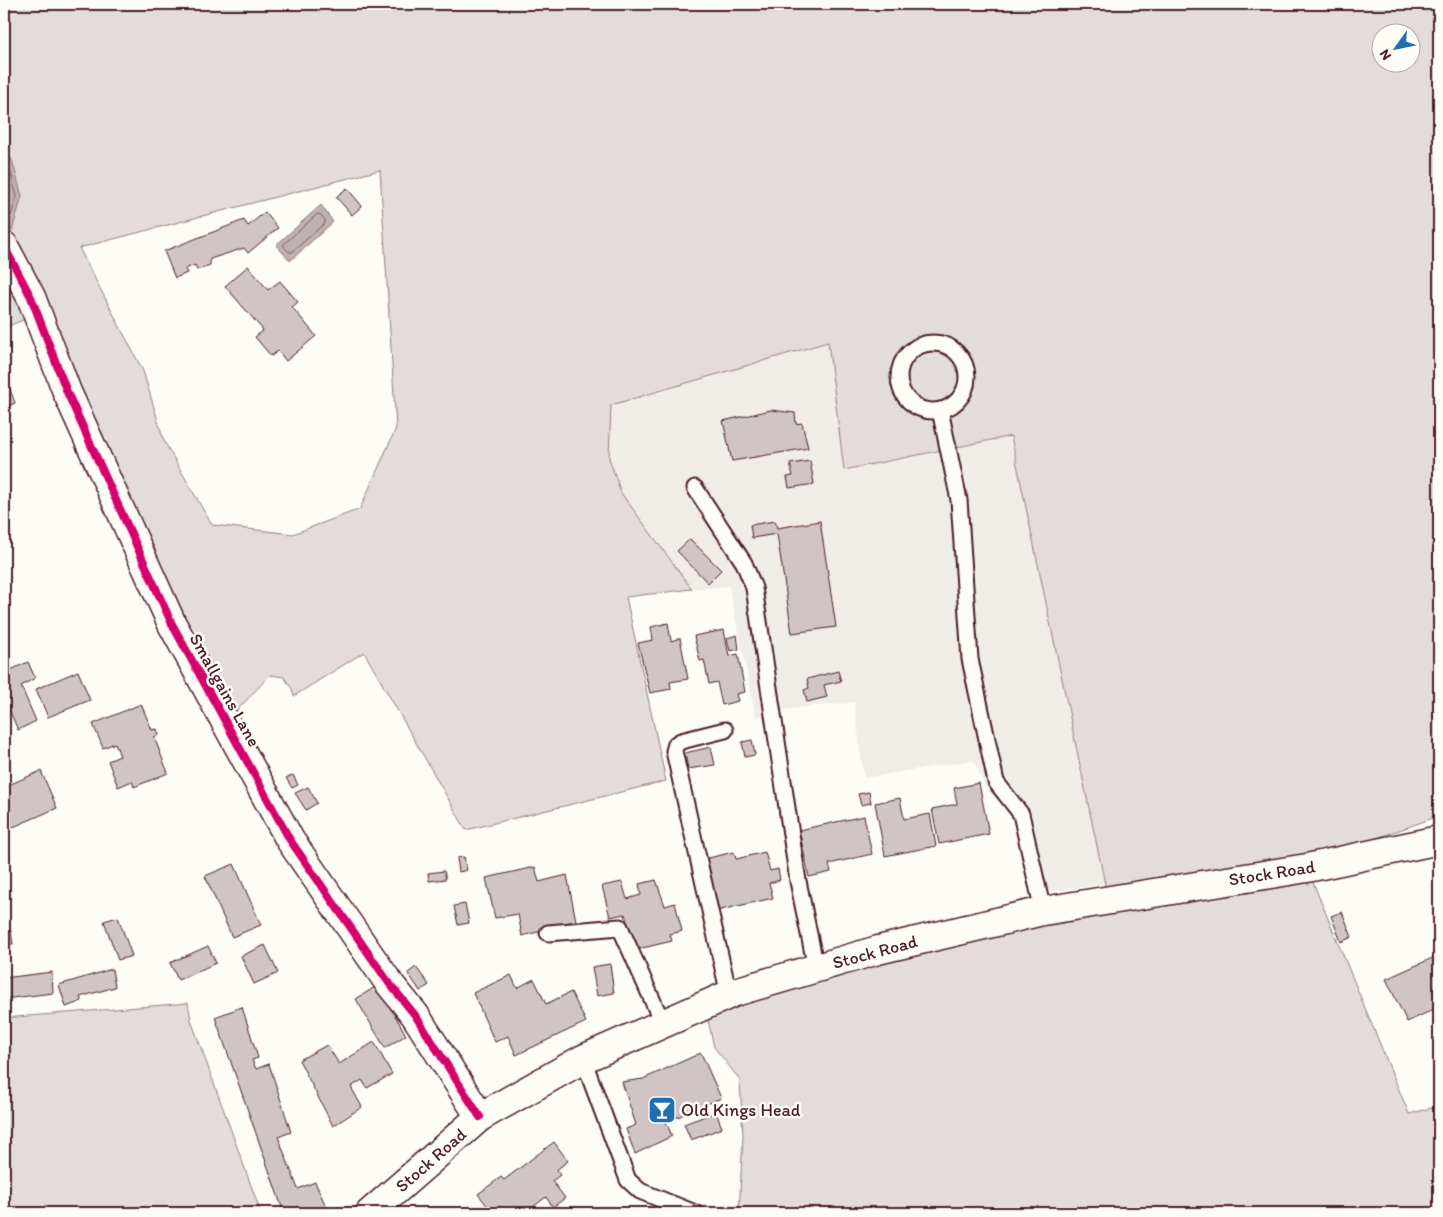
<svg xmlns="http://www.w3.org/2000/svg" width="1443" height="1217" viewBox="0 0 1443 1217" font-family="Itim,sans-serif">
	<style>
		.built { fill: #f0ece8 }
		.green { fill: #e3dcda; stroke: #967e82; fill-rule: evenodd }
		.water { fill: #c0b1b1; stroke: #91777b }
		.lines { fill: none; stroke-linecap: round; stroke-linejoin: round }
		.shore { stroke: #795961; stroke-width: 1 }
		.building { fill: #d0c5c4; stroke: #4a1f2b }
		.lane-casing { stroke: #4a1f2b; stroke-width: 19 }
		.street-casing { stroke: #4a1f2b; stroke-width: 31 }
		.secondary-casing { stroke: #4a1f2b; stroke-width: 31 }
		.lane { stroke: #fdfcf7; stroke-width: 15 }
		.street { stroke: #fdfcf7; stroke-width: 28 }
		.secondary { stroke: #fdfcf7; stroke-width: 28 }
		.cycleway-casing { stroke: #fdfcf7; stroke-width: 11 }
		.cycleway { stroke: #d6006c; stroke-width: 8 }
		.labels { text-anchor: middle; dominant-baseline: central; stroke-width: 5; stroke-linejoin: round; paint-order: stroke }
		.street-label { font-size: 18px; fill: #4a1f2b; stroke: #fdfcf7 }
		.poi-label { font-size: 18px; fill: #4a1f2b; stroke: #fdfcf7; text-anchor: start }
	</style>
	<rect width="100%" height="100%" fill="#fdfcf7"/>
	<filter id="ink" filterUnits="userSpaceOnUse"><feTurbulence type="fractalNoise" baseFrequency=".02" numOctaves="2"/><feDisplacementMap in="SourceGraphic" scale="10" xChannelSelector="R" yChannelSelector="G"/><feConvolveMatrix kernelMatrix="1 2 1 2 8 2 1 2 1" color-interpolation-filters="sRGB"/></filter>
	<g filter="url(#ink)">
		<path class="built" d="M828,342L844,470L1011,436L1105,884L1029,894L1012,818L1006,807L987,790L973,760L864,778L854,702L772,711L756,717L729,586L692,589L621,493L609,458L610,405Z"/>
		<g class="green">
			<path d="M4,4H1439V816L1286,870L1307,868L1409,1114L1439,1106V1213H739L743,1136L740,1080L714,1047L708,1020L735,992L878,950L1100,915L1105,884L1011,436L844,470L828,342L611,405L609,458L621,493L692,589L626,597L666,781L466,830L364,652L294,696L292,689L284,677L270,675L226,722L37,314L4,328ZM1380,32H1410V62H1380ZM380,170L396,428L360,509L293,534L212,525L164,441L143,371L79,248Z"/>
			<path d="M188,1003L191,1020L261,1213H4V1018Z"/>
		</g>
		<g class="water">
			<path d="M4,147L12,160L22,196L12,231L4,218Z"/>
			<path d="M321,205L333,222L290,261L276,245Z"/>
		</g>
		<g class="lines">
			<g class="shore">
				<path d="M4,157L8,163L17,196L11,216H4"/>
				<path d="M318,214L321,215L325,220V223L292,252H289L284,247V244Z"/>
			</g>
		</g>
		<g class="building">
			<path d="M347,188L362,206L352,215L336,197Z"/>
			<path d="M265,212L278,228L248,253L244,248L210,259V265L197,270L195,265L185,269L187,273L175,278L164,251L244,220L248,226Z"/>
			<path d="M248,266L268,290L280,281L298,302L292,307L316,336L286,361L278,351L271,356L255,337L263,330L225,286Z"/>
			<path d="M7,381L15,403L4,408V382Z"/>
			<path d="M771,410L795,413L796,424L802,423L808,448L732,461L723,421Z"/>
			<path d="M810,461L814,484L789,488L787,477L793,476L790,464Z"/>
			<path d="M775,521L777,528L820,521L836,627L792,633L777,534L752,538L750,525Z"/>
			<path d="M690,539L721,570L708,583L677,551Z"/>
			<path d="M668,623L671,641L680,638L688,679L670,682L671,689L650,693L638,643L653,640L651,627Z"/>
			<path d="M724,630L729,656L738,654L745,692L736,694L738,701L722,705L717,682L709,684L704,660L700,661L694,636Z"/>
			<path d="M737,635L739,649L730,651L727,638Z"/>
			<path d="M28,662L35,678L21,686L36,721L18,730L4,698V673Z"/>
			<path d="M78,671L90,700L48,717L36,689Z"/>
			<path d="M838,671L841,681L824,685L827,697L807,702L804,690L809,688L807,679Z"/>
			<path d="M141,704L152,730L157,729L159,735L154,737L168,773L134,787L132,781L118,787L108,761L120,756L115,743L103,748L93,724Z"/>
			<path d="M752,740L755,755L745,757L742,742Z"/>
			<path d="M711,747L715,765L688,769L685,753Z"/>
			<path d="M41,771L57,808L4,831V787Z"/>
			<path d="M293,775L298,785L292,788L286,778Z"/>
			<path d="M979,783L989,834L939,844L932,809L957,804L954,788Z"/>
			<path d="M308,787L317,803L306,810L295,793Z"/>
			<path d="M869,792L871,803L861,805L858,794Z"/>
			<path d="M900,798L904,819L930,814L936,846L885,856L875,803Z"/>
			<path d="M864,816L872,854L829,864L831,872L809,877L799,830Z"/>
			<path d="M734,852L736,859L765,852L770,871L778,869L780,880L769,883L773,898L716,911L704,859Z"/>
			<path d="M464,857L467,870L459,872L457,858Z"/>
			<path d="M234,864L261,925L232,937L205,876Z"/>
			<path d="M535,867L539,882L567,875L576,921L548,926L549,929L522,936L518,914L495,918L486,878Z"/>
			<path d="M444,871L446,879L429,881L428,873Z"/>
			<path d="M656,880L665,906L675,903L682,931L670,934L672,941L634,950L625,914L610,917L602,886L622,882L627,899L641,895L639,884Z"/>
			<path d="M465,904L469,923L458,925L454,906Z"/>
			<path d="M1342,912L1352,937L1341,942L1331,916Z"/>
			<path d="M118,917L132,956L118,960L104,921Z"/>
			<path d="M11,931L13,944L4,945V932Z"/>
			<path d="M265,945L278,973L254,984L241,956Z"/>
			<path d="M208,946L216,963L178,980L170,963Z"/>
			<path d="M1439,955V1007L1407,1022L1386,979Z"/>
			<path d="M610,964L614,993L597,996L592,967Z"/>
			<path d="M416,967L429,985L420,991L408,973Z"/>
			<path d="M112,969L115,987L80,997L82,1001L66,1007L59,985Z"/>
			<path d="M52,972L53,993L4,999V978Z"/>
			<path d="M511,975L517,988L534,979L546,1004L571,992L586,1022L516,1055L508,1036L495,1042L473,993Z"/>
			<path d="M375,987L393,1012L406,1035L385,1048L356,999Z"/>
			<path d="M242,1007L258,1058L252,1060L256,1069L269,1064L291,1132L278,1137L298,1189L315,1182L329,1213H284L215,1017Z"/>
			<path d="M374,1042L392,1074L367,1088L362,1080L351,1087L362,1107L333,1126L299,1060L327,1045L339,1064Z"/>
			<path d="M701,1053L721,1098L666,1122L672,1136L635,1154L626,1129L636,1125L622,1082L643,1079Z"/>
			<path d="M716,1112L722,1128L691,1140L684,1124Z"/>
			<path d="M554,1142L568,1161L556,1170L560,1175L552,1181L565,1198L553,1207L546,1197L525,1213H503L500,1209L493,1213L478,1194L501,1177L504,1180Z"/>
		</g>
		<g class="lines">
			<defs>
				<g id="lane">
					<circle cx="933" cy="377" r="34"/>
					<path d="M940,410L959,500L970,659L996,782L1021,814L1043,911"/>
					<path d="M695,488L744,563L754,588L798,881L816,968"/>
					<path d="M725,730L681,741L676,744L674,751L729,995"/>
					<path d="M548,933L620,927L663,1024"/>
					<path d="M583,1059L628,1180L640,1191L695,1213"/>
				</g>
				<path id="street" d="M4,246L31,297L67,392L172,624L290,840L389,983L415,1015L480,1117"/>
				<path id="secondary" d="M370,1213L480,1117L583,1059L735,992L878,950L1043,911L1307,868L1439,840"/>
			</defs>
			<use href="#lane" class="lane-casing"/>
			<use href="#street" class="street-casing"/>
			<use href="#secondary" class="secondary-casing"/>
			<use href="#lane" class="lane"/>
			<use href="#street" class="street"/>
			<use href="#secondary" class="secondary"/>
			<defs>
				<path id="cycleway" d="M4,246L31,297L67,392L172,624L290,840L389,983L415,1015L480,1117"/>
			</defs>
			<use href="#cycleway" class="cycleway-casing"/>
			<use href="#cycleway" class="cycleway"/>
		</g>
	</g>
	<defs>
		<symbol id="bar-square" viewBox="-11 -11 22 22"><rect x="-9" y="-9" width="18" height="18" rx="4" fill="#1f6fb2" stroke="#fdfcf7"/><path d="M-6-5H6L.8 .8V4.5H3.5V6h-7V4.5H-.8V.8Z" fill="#fff"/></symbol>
	</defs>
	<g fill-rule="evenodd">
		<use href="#bar-square" x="646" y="1094" width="32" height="32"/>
	</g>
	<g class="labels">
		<g class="street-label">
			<text transform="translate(225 690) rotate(61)">Smallgains Lane</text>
			<text transform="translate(1272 873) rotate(-9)">Stock Road</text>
			<text transform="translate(875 952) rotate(-15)">Stock Road</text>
			<text transform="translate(431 1160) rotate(-41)">Stock Road</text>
		</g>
		<g class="poi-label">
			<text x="681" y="1110">Old Kings Head</text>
		</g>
	</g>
	<rect width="1443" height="1217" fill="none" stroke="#fdfcf7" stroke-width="20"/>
	<rect x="10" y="10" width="1423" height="1197" fill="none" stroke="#4a1f2b" stroke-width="2" filter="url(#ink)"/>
	<g transform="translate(1396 48) rotate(237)"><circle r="24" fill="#fdfcf7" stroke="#b5a4a5"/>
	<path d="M0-4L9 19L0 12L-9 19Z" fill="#1f6fb2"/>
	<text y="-8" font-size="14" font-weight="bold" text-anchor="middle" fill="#4a1f2b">N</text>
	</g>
</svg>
